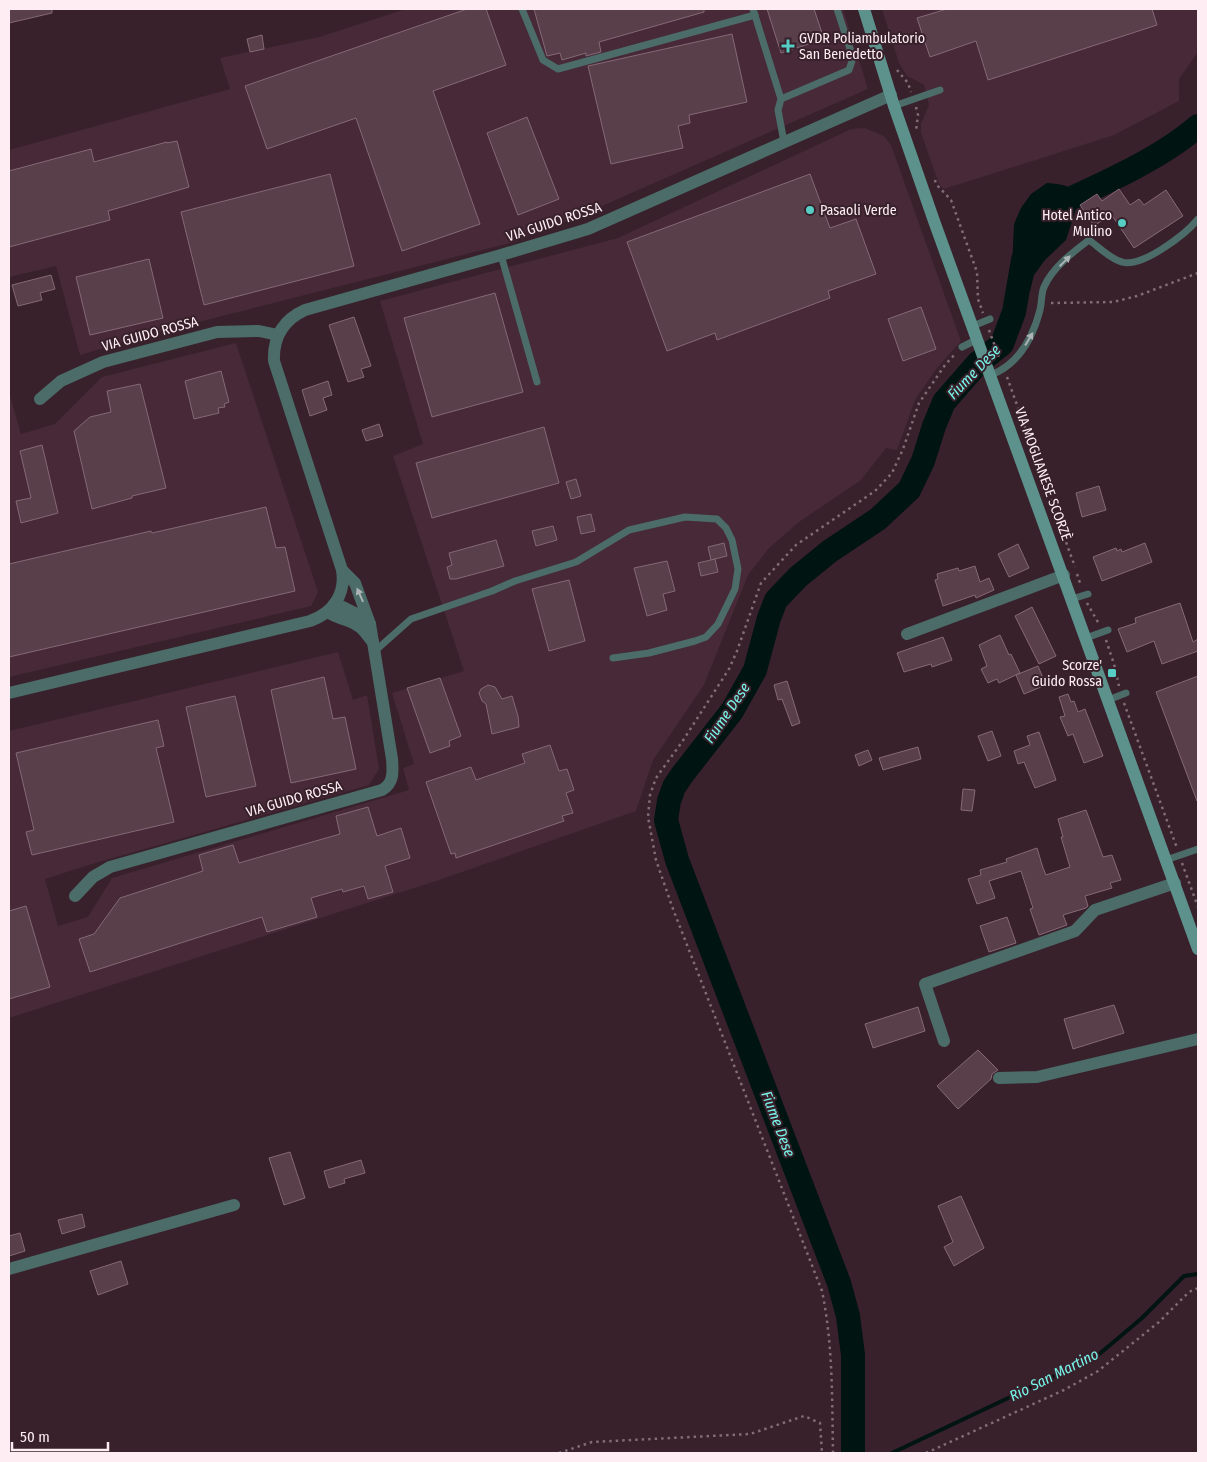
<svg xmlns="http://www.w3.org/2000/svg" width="1207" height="1462" viewBox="0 0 1207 1462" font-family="'Fira Sans Condensed',sans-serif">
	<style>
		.built { fill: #472937 }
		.water { fill: #001412 }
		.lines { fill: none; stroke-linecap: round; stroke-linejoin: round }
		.stream { stroke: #001412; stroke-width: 4 }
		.river { stroke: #001412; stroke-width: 24 }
		.building { fill: #593f4a; stroke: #856975 }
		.path { stroke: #826d76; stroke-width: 2.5; stroke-dasharray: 2.5 4; stroke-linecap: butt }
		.lane { stroke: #4b6c68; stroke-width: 7 }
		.street { stroke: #4b6c68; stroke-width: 12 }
		.secondary { stroke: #5c918c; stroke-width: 12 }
		.oneway { fill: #adb4b5 }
		.poi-dot { fill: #56cec4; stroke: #38212b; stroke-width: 2 }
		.labels { text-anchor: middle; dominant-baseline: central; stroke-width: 4; stroke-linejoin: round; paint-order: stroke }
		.poi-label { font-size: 14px; fill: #feeef4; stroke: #38212b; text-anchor: start }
		.street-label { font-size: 14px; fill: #feeef4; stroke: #38212b }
		.water-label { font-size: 15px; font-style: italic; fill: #78f6eb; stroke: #38212b }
	</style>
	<rect width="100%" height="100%" fill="#38212b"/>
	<g class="built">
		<path d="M406,9H843L868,89L586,213L514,242L167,330L80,355L56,266L9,277V150L230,89L220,58L319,37Z"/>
		<path d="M882,9H1198V52L1179,79V101L1114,135L944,189L939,184L921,133V124L929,105L924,85L907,76L899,63Z"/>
		<path d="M865,128L884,136L891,145L961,341L937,368L915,400L897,450L886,448L861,480L799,522L769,548L748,575L704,685L653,760L636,811L439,880L9,1018V731L338,652L353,700L367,695L379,769L369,785L92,864L45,879L58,926L88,917L112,878L409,790L403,768L414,764L392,693L464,671L393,456L423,444L380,301L618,238L832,138L851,129Z"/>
		<path d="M236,343L318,592L311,606L9,677V392L21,434L55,424L102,377Z"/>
	</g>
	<path class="water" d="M1047,183C1069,185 1070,185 1082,204L1076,209L1066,240L1045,260L1034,275L1030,291H1011L1014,224L1021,208L1031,194Z"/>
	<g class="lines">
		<path class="stream" d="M892,1453L1097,1356L1142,1318L1184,1276L1198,1274"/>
		<g class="river">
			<path d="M1048,209C1096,187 1159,160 1198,126"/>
			<path d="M853,1453V1355L848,1316L839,1283L677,860L666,820L669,801L674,787L682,775L732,711L755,670L769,618L776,600L798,577L830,551L878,519L909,490L923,461L934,426L944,402L978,363L1002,344L1014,312L1023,260"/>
		</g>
	</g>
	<g class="building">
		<path d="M9,9H52V13L9,23Z"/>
		<path d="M467,9H486L506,65L433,91L480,224L402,251L356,118L267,149L245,86Z"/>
		<path d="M534,9H704V12L599,42L601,52L586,56V53L562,60L560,53L547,56Z"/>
		<path d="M767,9H814L824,39L781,53Z"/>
		<path d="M947,9H1152L1157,25L988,80L976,41L930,57L917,18Z"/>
		<path d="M732,34L747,102L689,115L690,123L678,126L683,148L611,164L588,66Z"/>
		<path d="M262,35L264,49L250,52L247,39Z"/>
		<path d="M527,117L559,199L518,215L487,133Z"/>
		<path d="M177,141L189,187L108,211L110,220L9,247V171L91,149L94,162L167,142V143Z"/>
		<path d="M330,174L354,266L204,305L181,212Z"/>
		<path d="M810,174L830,228L856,219L876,274L828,291L830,298L717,340L715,333L667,351L627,242Z"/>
		<path d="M1119,189L1130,205L1139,199L1144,205L1166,190L1183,216L1134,248L1111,214L1094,226L1080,205L1097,194L1102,201Z"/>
		<path d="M149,259L163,318L90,335L76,277Z"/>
		<path d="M51,275L55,289L40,293L42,300L18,306L12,285Z"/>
		<path d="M495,293L523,392L432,417L404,318Z"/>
		<path d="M921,307L936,349L903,361L888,319Z"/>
		<path d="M354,317L371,366L361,369L364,377L348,382L329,325Z"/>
		<path d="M221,371L229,402L224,404L225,407L218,408L219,413L194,419L185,381Z"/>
		<path d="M328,381L332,395L323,398L327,410L310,416L302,390Z"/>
		<path d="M140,384L166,488L132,496V498L92,509L74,431L90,417L111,412L107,391Z"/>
		<path d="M379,424L383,436L366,441L362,430Z"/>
		<path d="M544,427L559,483L432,518L416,463Z"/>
		<path d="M42,445L58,513L21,523L16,501L31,498L20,451Z"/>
		<path d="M576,479L581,496L571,499L566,482Z"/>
		<path d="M1099,486L1106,510L1082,517L1076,493Z"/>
		<path d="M266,507L276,548L285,547L295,591L9,657V564L151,531L152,533Z"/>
		<path d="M591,514L595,531L581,534L577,517Z"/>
		<path d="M553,526L557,540L536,546L532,531Z"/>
		<path d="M496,540L504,566L456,579H450L447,567L452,565L449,553Z"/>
		<path d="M724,543L727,556L711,560L708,547Z"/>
		<path d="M1145,543L1152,562L1102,581L1093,557L1116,548L1117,551L1121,549L1122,552Z"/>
		<path d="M1018,544L1029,568L1009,577L998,554Z"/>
		<path d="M715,559L718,572L701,576L698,563Z"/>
		<path d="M667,561L675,591L663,594L667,610L647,616L634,568Z"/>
		<path d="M975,566L980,582L989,578L994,590L976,598L975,595L943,606L935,580L938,579L937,574L958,568L959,571Z"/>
		<path d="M569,580L585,641L549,651L532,589Z"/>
		<path d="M1180,603L1193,642L1198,639V651L1162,664L1154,641L1127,652L1118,629L1136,623L1135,618Z"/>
		<path d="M1032,607L1056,656L1039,664L1015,616Z"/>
		<path d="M1000,635L1009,655L1011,654L1020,673L999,683L997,679L988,683L981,669L987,666L979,645Z"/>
		<path d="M943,637L952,660L932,667L931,664L904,672L897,653Z"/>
		<path d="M1038,666L1046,685L1024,694L1016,675Z"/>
		<path d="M1198,676V801H1197L1156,692Z"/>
		<path d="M324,677L333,719L345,717L356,769L291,783L271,690Z"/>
		<path d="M440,678L461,736L449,741L450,746L430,753L407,688Z"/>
		<path d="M787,681L800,723L792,726L782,699L778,700L774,685Z"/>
		<path d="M488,685L495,687L502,699L512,696L518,716L519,727L492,734L486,704L482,701L479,693L481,689Z"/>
		<path d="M1068,694L1071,702L1074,701L1078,712L1085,709L1103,756L1084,763L1073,734L1068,736L1060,717L1065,716L1059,697Z"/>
		<path d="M235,696L256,786L206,797L186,707Z"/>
		<path d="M158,720L164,746L156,748L174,822L32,855L26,832L34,830L16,753Z"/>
		<path d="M992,731L1001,756L988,761L978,736Z"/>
		<path d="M1039,732L1056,780L1035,788L1024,762L1018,764L1014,751L1030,745L1027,736Z"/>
		<path d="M550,745L559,771L567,769L574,790L566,793L573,813L562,816L564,821L456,858L455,853L451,854L426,782L471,767L476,780L525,763L522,754Z"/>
		<path d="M918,747L921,759L883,770L879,758Z"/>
		<path d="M868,750L872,760L859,766L855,755Z"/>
		<path d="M963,789L975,790L972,811L961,810Z"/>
		<path d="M368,807L377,836L401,828L410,858L385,866L393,892L368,899L364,886L343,892L342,889L311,898L317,917L267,932L262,917L90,972L79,939L94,934L120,898L203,871L199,855L233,845L239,863L340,834L336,816Z"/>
		<path d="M1086,810L1103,857L1112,855L1121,880L1110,883L1112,888L1085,896L1088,906L1086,908L1063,915L1067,925L1039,935L1030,909L1033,908L1021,871L989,881L995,898L977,904L968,879L981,875L980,870L1007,862L1006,859L1037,848L1043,868L1046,875L1070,867L1061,837H1063L1058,819Z"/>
		<path d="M26,906L50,987L9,999V911Z"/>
		<path d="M1007,917L1016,943L989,952L980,926Z"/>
		<path d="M1114,1005L1124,1033L1073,1049L1064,1019Z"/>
		<path d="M918,1007L925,1031L873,1048L865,1024Z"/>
		<path d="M978,1050L998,1070L992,1074L991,1079L958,1109L937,1086Z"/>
		<path d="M290,1152L305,1198L284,1205L269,1158Z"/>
		<path d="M361,1160L365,1173L344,1179L345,1183L329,1188L324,1171Z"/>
		<path d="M961,1196L984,1248L954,1266L944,1247L953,1242L938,1206Z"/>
		<path d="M82,1214L85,1227L62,1234L58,1220Z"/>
		<path d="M20,1233L25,1251L9,1256V1236Z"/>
		<path d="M121,1261L128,1284L98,1295L90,1271Z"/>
	</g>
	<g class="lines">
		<g class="path">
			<path d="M897,70L908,83L911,92"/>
			<path d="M916,107L918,115L916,131"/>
			<path d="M935,180L936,184L951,200L977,272L978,299L983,313"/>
			<path d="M1051,303L1113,302L1137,296L1198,273"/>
			<path d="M989,330L1000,360"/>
			<path d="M1007,377L1075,567"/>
			<path d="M1077,574L1081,586"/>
			<path d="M1087,603L1099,624"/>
			<path d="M1106,640L1114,664L1119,686"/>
			<path d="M1124,703L1177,848"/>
			<path d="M1182,863L1198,907"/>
			<path d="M559,1453L592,1442L750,1434L804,1416L820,1423L822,1453"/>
			<path d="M833,1453C832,1399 833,1344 822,1291L673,909L656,860L648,817L650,795L656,778L682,742L729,669L737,651L761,583L796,545L875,491L892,473L903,449L919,403L945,365L956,353"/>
			<path d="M926,1453L1064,1390L1098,1371L1159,1322L1189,1292L1198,1288"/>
		</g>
		<g class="lane">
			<path d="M522,9L543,60L558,69L755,15"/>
			<path d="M753,9L781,99L778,110L784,142"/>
			<path d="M781,99L849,70L853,58L837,9"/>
			<path d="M894,106L940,90"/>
			<path d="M501,255L537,382"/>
			<path d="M973,326L990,319"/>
			<path d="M962,347L978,339"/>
			<path d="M991,375C1019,364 1033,337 1040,310C1042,302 1041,294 1044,287C1052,268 1073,252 1089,240C1099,247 1110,259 1122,262C1142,268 1186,234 1198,219"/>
			<path d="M1072,599L1088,594"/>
			<path d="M1086,638L1108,630"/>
			<path d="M375,651L411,619L492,591L515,581L576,562L629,530L685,517L717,519L726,528L732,540L738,569L735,589L718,624L706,637L695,641L649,653L613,658"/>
			<path d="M1108,700L1126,693"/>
			<path d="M1166,860L1198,849"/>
		</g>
		<g class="street">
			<path d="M40,399L61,381L103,362L217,332L259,331L278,335"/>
			<path d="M335,603L361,616L370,624"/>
			<path d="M328,612C337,619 349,619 358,626C364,629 368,637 373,642"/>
			<path d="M907,634L1064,575"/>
			<path d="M9,693L310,621C333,613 346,594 342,570L274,361C273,337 283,320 305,310L501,255L588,229L891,95"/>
			<path d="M75,896L93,877L110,867L382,790C394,783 393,772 392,759L370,624L355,583L342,570"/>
			<path d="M944,1041L925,984L1075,931L1095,910L1175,883"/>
			<path d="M999,1078L1037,1077L1198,1039"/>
			<path d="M9,1269L234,1205"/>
		</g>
		<path class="secondary" d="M864,9L894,106L934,221L1198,949"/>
	</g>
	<defs><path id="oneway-solid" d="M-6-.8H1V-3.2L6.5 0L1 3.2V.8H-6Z" transform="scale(1.25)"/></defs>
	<g class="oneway">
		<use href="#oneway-solid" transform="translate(1065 261) rotate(-44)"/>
		<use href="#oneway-solid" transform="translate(1029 339) rotate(-59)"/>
		<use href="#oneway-solid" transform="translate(360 595) rotate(-114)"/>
	</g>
	<g class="poi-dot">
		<path d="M785.5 38.5h5v5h5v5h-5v5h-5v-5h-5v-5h5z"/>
		<circle cx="810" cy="210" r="5"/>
		<circle cx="1122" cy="223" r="5"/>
		<rect x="1107" y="668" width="10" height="10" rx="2.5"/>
	</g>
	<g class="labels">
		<g class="poi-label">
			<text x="799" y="38">GVDR Poliambulatorio<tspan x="799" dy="16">San Benedetto</tspan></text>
			<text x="820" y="210">Pasaoli Verde</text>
			<text x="1112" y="215" text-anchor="end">Hotel Antico<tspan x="1112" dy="16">Mulino</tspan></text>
			<text x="1102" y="665" text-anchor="end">Scorze'<tspan x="1102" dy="16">Guido Rossa</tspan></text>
		</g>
		<g class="street-label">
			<text transform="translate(554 222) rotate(-18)">VIA GUIDO ROSSA</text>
			<text transform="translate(150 334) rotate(-15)">VIA GUIDO ROSSA</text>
			<text transform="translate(1043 474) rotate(70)">VIA MOGLIANESE SCORZÈ</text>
			<text transform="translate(294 799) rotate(-16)">VIA GUIDO ROSSA</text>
		</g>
		<g class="water-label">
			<text transform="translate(974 372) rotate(-46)">Fiume Dese</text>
			<text transform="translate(727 713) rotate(-56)">Fiume Dese</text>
			<text transform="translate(778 1124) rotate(69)">Fiume Dese</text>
			<text transform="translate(1054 1375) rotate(-27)">Rio San Martino</text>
		</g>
	</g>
	<rect width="1207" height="1462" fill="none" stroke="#feeef4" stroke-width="20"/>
	<path d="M12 1442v8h96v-8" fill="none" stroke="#feeef4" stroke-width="2.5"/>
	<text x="20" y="1442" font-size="15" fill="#feeef4" stroke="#38212b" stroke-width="4" paint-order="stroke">50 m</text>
</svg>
